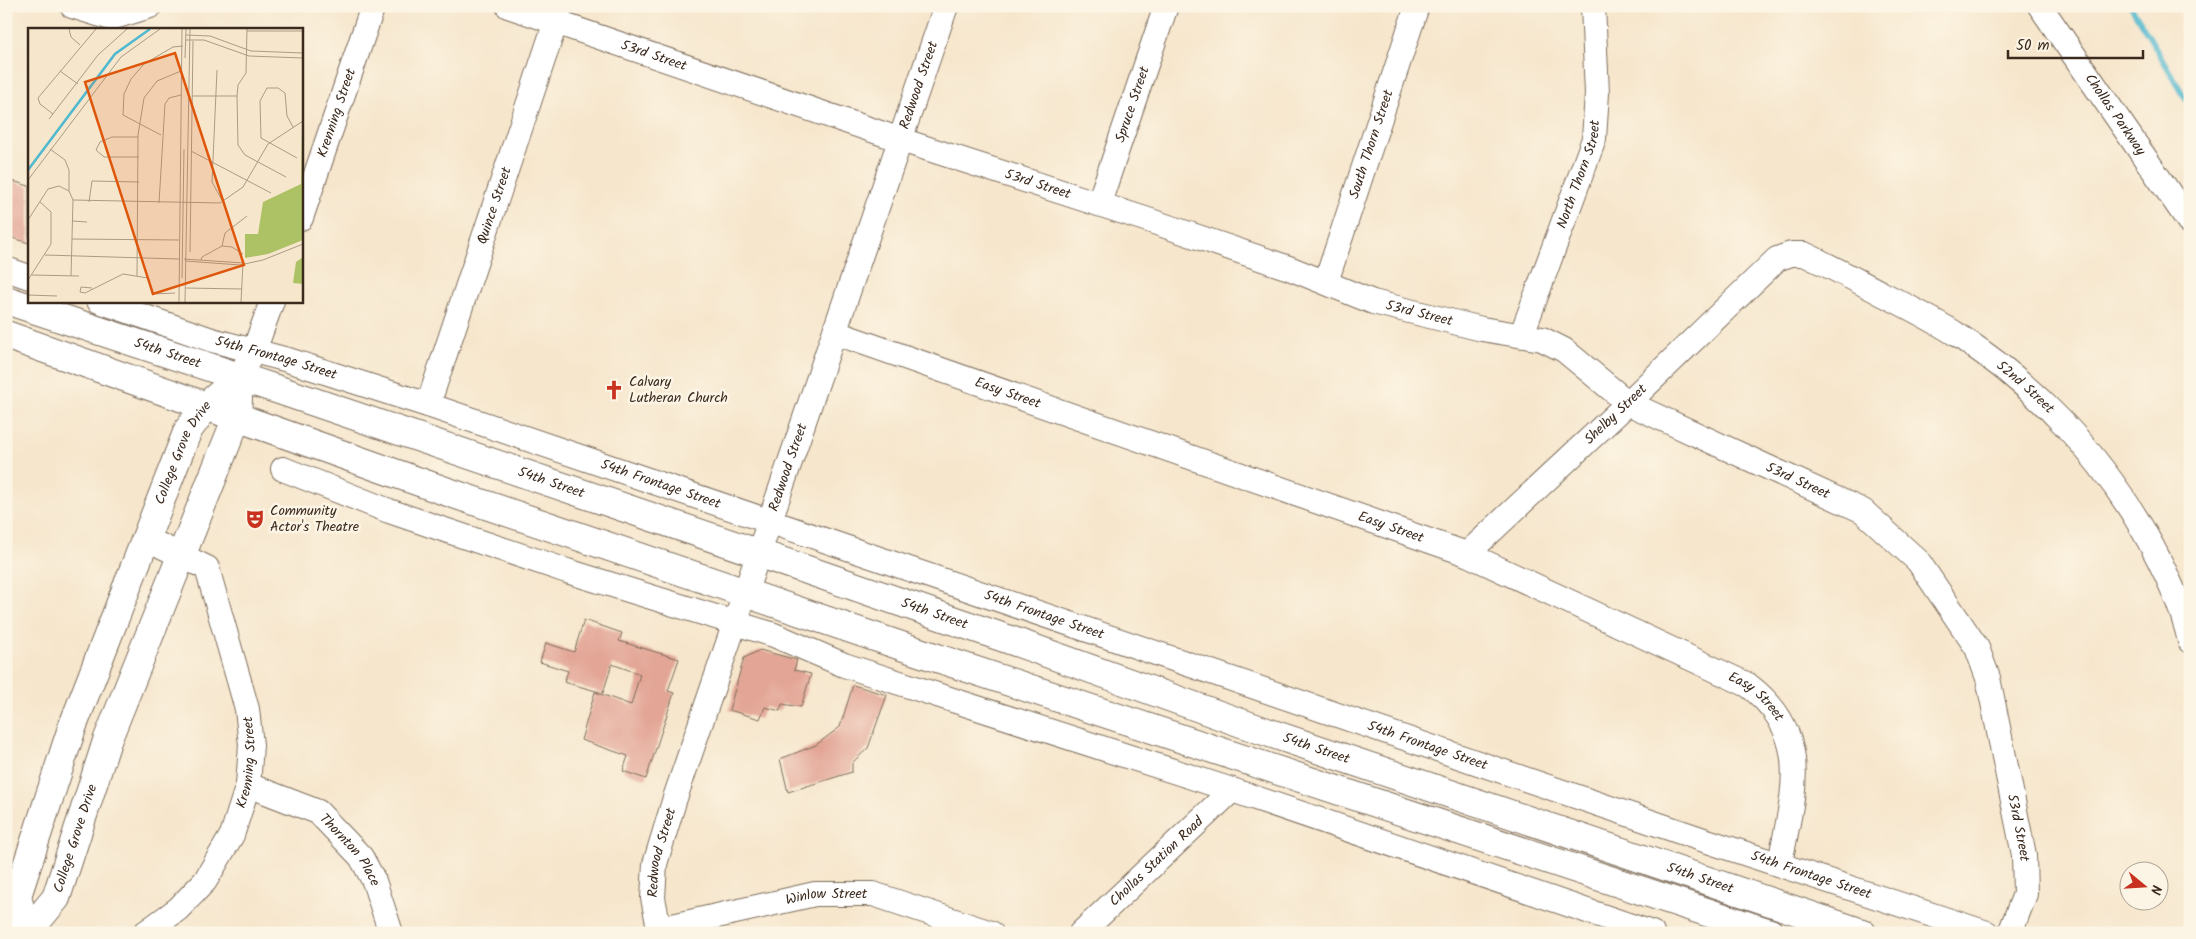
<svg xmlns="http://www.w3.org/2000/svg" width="2196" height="939" viewBox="0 0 2196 939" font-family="Kalam,sans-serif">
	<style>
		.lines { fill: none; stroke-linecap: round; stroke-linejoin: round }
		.stream { stroke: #51b9cf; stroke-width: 5.5 }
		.building { fill: #e3a696 }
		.minor-casing { stroke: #7c6c5b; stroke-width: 26 }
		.major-casing { stroke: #7c6c5b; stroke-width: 30 }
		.minor { stroke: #fff; stroke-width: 24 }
		.major { stroke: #fff; stroke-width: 28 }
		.labels { text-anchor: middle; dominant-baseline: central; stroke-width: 5; stroke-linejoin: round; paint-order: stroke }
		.street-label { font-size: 14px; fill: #3b2a1e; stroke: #fcf5e5 }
		.poi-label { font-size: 14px; fill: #3b2a1e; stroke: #fcf5e5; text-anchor: start }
		.inset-river { fill: none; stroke: #51b9cf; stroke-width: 2.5 }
		.inset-road { fill: none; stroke: #ab9b86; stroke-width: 1 }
		.view { fill: #df570d; fill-opacity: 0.15; stroke: #df570d; stroke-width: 2.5 }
		.inset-edge { fill: none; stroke: #3b2a1e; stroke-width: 2.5 }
	</style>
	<rect width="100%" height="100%" fill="#fcf5e5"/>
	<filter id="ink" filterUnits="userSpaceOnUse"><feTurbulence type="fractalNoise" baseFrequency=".02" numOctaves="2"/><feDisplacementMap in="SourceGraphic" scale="10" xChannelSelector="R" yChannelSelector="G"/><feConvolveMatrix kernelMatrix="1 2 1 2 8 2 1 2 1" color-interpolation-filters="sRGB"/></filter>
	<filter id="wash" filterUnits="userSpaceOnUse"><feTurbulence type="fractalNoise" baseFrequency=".0096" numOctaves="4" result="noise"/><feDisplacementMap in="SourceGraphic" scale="20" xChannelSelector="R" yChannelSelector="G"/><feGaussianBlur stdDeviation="1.12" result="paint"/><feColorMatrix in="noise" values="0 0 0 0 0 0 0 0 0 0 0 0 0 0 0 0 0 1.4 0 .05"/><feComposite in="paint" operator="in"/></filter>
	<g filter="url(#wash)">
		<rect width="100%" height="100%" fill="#f6e6cc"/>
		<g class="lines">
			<path class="stream" d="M2131,6L2190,106"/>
		</g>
		<g id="blocks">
			<g class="building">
				<path d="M6,179L29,186V243L6,236Z"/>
				<path d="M584,620L622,633L619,641L679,659L668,691L674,693L646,779L623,771L628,756L581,740L595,692L631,705L640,674L612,664L603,693L564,682L568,671L540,662L546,643L574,652Z"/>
				<path d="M760,650L797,660L794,670L811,674L801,707L782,704L780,711L765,707L760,719L729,710L744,658Z"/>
				<path d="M853,685L887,695L868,748L852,763V772L788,792L780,759L816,745L840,727Z"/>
			</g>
		</g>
	</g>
	<g filter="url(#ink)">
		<use href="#blocks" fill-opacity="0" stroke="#7c6c5b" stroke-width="1"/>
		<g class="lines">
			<defs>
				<g id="minor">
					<path d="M72,6L111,18L150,6"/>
					<path id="s1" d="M508,6L901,140L1148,220L1289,268L1373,302L1482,329L1542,339L1564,350L1628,403L1863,511L1918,561L1977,648L1988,678L2024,855L2025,894L2010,933"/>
					<path id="s2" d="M2040,6L2190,223"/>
					<path id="s3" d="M1099,203L1166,6"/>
					<path id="s4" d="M301,218L373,6"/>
					<path d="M6,269L29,277"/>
					<path id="s5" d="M1326,282L1417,6"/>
					<path id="s6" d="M99,301L212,340L288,360L428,405L1701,839L1987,933"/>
					<path id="s7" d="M836,333L1467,554L1748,685C1814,735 1793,794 1780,863"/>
					<path id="s8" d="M1522,334L1594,139L1597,93L1593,6"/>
					<path d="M246,364L254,351L272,301"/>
					<path id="s9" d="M428,405L561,6"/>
					<path d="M283,469L389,511L439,528L567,571L774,635L844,665L1232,790L1652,933"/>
					<path id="s10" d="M1467,554L1628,403L1777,259L1791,254H1804C1830,266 1854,279 1879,292C1906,306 1933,319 1959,336C2034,385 2098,452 2143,530C2163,565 2181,602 2190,641"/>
					<path id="s11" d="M248,785L318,812L361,857L374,881L391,933"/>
					<path id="s12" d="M659,929L815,894H873L991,933"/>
					<path id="s13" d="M145,933L178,909L205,881L232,835L248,785L251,745L247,709L207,568L147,539"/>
					<path id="s14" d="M660,933L653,898L655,864L675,798L946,6"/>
					<path id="s15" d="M1081,933L1232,790"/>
				</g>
				<g id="major">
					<path id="s16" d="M6,300L279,390L816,573L1013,641L1258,729L1862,933"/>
					<path d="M6,335L445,491L922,653L1770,933"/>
					<path id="s17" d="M26,933L17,896L72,728L188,430L206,406L219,395"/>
					<path id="s18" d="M27,933L56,898L107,741L237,417L238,398"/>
				</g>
			</defs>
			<use href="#minor" class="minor-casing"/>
			<use href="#major" class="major-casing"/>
			<use href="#minor" class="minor"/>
			<use href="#major" class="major"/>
		</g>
	</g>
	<defs>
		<symbol id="church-bare" viewBox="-9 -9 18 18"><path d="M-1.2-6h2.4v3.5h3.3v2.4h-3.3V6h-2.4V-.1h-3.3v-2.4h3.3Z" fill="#c8321e" stroke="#fcf5e5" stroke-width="2.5" paint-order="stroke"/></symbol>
		<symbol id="theatre-bare" viewBox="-9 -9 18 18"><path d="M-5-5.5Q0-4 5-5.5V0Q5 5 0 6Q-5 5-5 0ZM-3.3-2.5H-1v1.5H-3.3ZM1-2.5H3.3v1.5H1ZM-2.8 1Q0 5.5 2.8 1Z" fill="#c8321e" stroke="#fcf5e5" stroke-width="2.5" paint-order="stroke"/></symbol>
	</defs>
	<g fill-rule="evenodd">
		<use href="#church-bare" x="600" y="376" width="28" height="28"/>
		<use href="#theatre-bare" x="241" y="505" width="28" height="28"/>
	</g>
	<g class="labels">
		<g class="street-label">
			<text stroke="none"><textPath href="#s1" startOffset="154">53rd Street</textPath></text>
			<text stroke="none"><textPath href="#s14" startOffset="892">Redwood Street</textPath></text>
			<text stroke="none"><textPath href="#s3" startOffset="104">Spruce Street</textPath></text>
			<text stroke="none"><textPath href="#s4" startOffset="111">Krenning Street</textPath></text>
			<text stroke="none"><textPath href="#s2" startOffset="132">Chollas Parkway</textPath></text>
			<text stroke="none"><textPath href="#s5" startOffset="145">South Thorn Street</textPath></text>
			<text stroke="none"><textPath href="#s8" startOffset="170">North Thorn Street</textPath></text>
			<text stroke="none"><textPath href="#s1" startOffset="559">53rd Street</textPath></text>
			<text stroke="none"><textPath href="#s9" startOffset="210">Quince Street</textPath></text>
			<text stroke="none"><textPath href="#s1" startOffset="962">53rd Street</textPath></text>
			<text stroke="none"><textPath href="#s16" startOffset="170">54th Street</textPath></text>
			<text stroke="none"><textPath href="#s6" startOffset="186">54th Frontage Street</textPath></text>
			<text stroke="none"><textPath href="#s10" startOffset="715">52nd Street</textPath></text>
			<text stroke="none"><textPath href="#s7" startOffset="182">Easy Street</textPath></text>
			<text stroke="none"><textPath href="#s10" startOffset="204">Shelby Street</textPath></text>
			<text stroke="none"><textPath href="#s17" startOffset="512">College Grove Drive</textPath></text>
			<text stroke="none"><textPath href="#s14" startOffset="488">Redwood Street</textPath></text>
			<text stroke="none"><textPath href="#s1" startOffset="1382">53rd Street</textPath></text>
			<text stroke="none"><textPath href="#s16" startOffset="575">54th Street</textPath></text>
			<text stroke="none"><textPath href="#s6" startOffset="591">54th Frontage Street</textPath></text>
			<text stroke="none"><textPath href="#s7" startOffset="588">Easy Street</textPath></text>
			<text stroke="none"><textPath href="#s16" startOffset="980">54th Street</textPath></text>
			<text stroke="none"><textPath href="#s6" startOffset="996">54th Frontage Street</textPath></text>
			<text stroke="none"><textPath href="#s7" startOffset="992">Easy Street</textPath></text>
			<text stroke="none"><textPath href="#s6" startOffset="1401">54th Frontage Street</textPath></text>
			<text stroke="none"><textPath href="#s16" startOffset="1385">54th Street</textPath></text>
			<text stroke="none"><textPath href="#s13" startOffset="208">Krenning Street</textPath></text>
			<text stroke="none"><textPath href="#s1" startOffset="1818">53rd Street</textPath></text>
			<text stroke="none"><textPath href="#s18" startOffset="108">College Grove Drive</textPath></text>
			<text stroke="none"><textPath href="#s11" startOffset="125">Thornton Place</textPath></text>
			<text stroke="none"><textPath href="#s14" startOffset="82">Redwood Street</textPath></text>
			<text stroke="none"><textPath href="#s15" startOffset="104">Chollas Station Road</textPath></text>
			<text stroke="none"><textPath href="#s6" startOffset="1806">54th Frontage Street</textPath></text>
			<text stroke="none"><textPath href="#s16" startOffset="1790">54th Street</textPath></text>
			<text stroke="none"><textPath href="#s12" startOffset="171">Winlow Street</textPath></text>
		</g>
		<g class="poi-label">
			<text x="629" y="382">Calvary<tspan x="629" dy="16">Lutheran Church</tspan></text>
			<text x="270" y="511">Community<tspan x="270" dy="16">Actor's Theatre</tspan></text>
		</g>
	</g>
	<g transform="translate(28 28)">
		<rect width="275" height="275" fill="#f6e6cc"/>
		<path d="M273,98L275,212L240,226L217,230V206H230L235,174L273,156ZM275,229V256L265,255L268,234Z" fill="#adc165"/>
		<path class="inset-river" d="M0,142L87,26L122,1"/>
		<path class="inset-road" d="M41,1L43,9L52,17M219,1L218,45L210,57L209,68L210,117L217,127L258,149M219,3H275M158,7L182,8L223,23L275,25M158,12H176L221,28L275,30M157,30L158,1M189,42L184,154L195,174M32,43L50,56M164,68H209M25,86L12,76L10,70L68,1M21,91L70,27L99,1M265,99L259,88L257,65L250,60H239L232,73L233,110L269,130M133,107L95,87L96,66L103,51L116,36L145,19L155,18M110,109H84L72,114L68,122L76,129H111M22,121L37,132L41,142V163L45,172L43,248M163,123L243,165M0,152L93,29L132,1M45,172L192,175L215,159L240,116L275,93M61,174L64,153L111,154M131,175L137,76L141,70L153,67M0,192L20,161L31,158L41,163M44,193L59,194M44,211L151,212M194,218L197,205L219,188M162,224L165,13M17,227L151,231M156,231L215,235M173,232L174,229L194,218L204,219L215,226M157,233L212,237L235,232L275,216M4,247L51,248M109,248L110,107L116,70L129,53L153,43M154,250L156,121M0,252L23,216V184L12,174M64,260L53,259L52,264L57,265L95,246L120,250L124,266L147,265M158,260L214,261M0,267L29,268M151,274L154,1M157,274L162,1M213,274L215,235"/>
		<path class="view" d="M147,25L216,237L125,266L57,54Z"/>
		<rect width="275" height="275" class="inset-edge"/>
	</g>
	<rect width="2196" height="939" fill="none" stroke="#fcf5e5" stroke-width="25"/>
	<g transform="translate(2144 886) rotate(108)"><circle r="24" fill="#fcf5e5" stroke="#afa495"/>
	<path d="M0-4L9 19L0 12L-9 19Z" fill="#c8321e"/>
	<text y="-8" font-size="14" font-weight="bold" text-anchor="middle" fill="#3b2a1e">N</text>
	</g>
	<path d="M2008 50v8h135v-8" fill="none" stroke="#3b2a1e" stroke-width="2.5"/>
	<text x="2016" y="50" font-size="15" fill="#3b2a1e" stroke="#fcf5e5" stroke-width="4" paint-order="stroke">50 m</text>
</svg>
